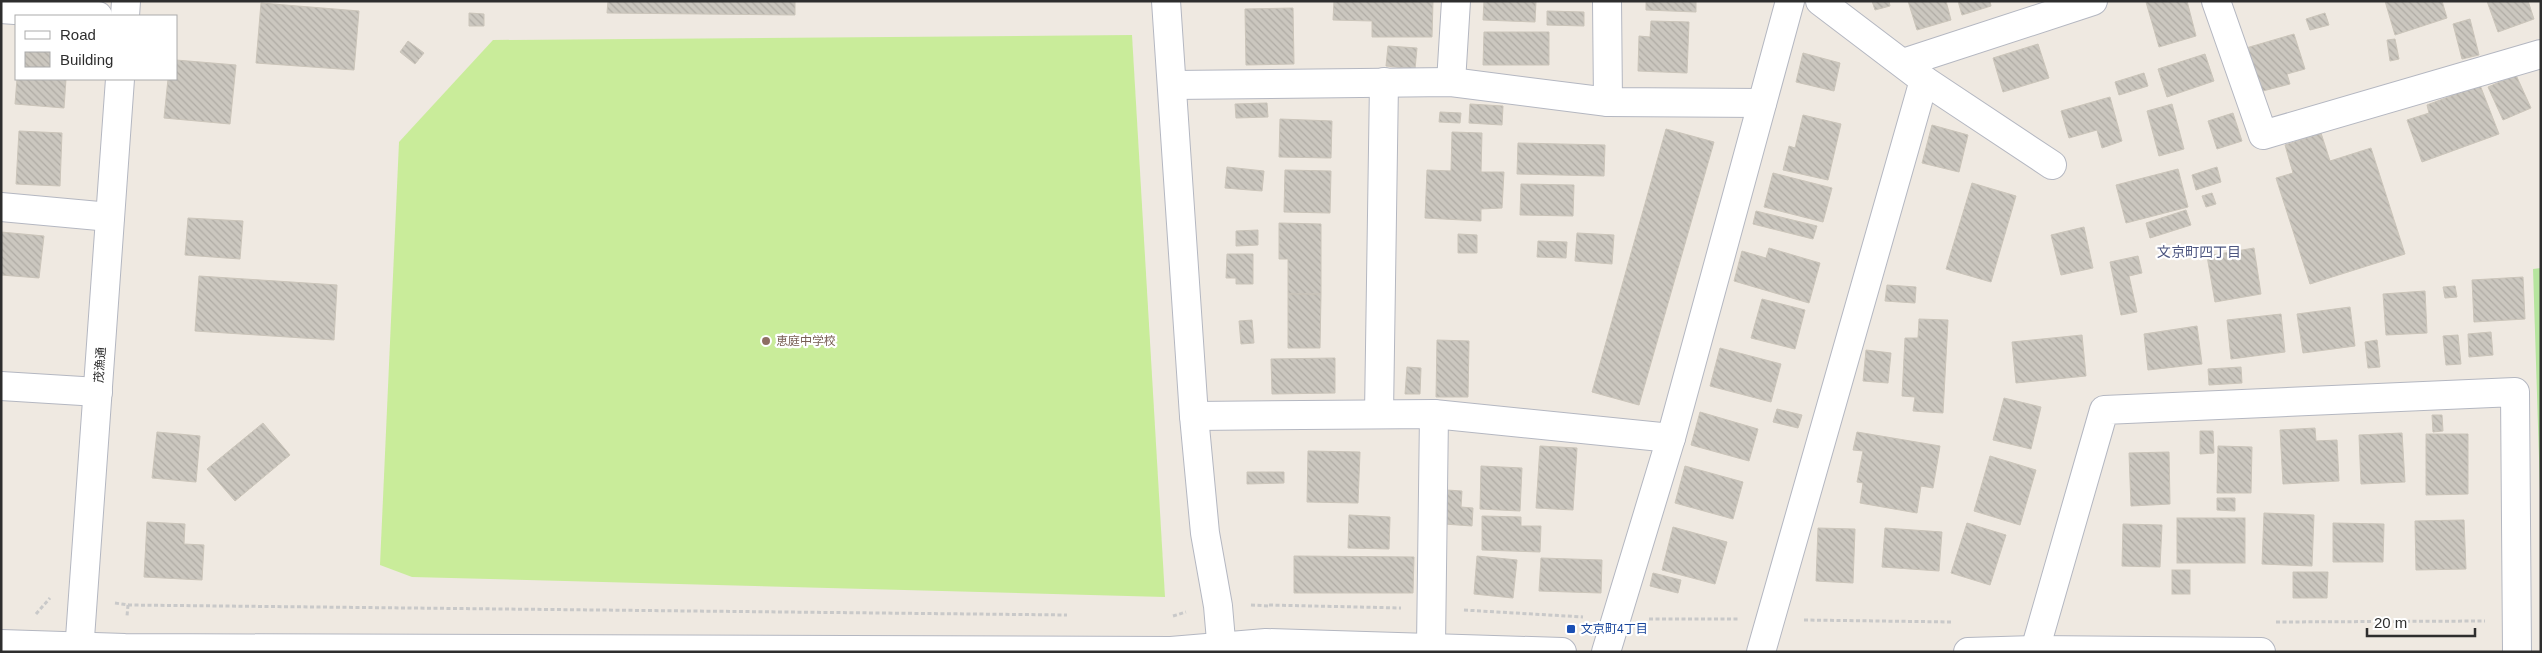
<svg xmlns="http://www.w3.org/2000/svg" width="2542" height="653" viewBox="0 0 2542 653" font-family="Arial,'Noto Sans JP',sans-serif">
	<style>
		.park { fill: #b6e59e }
		.pitch { fill: #c9ec9a }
		.building { fill: url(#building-back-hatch); stroke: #cbc5ba }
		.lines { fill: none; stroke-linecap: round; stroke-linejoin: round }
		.minor-casing { stroke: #b4b7c1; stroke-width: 30 }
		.path { stroke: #c9c9c9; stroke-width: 3; stroke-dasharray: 4 2.5; stroke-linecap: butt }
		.minor { stroke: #fff; stroke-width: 28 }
		.education-dot { fill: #8d6e63; stroke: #fff; stroke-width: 2 }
		.transit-dot { fill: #1a4fb4; stroke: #fff; stroke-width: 2 }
		.labels { text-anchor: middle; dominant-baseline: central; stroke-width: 4.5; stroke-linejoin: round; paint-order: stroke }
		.education-label { font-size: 12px; fill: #785e54; stroke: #fff; text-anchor: start }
		.street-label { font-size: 12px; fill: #2e2e2e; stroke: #fff }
		.transit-label { font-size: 12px; fill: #164399; stroke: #fff; text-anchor: start }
		.neighbourhood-label { font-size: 14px; fill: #4d5680; stroke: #fff }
	</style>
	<defs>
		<pattern id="building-back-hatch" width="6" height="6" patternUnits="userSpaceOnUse" patternTransform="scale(1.25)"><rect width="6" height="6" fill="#cbc7bf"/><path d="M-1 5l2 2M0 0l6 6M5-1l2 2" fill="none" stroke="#afaba4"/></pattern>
	</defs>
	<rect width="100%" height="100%" fill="#efe9e1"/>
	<path class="park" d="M2541,268V489H2540L2533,269Z"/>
	<path class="pitch" d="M1132,35L1165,597L412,577L380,565L399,142L493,40Z"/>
	<g class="building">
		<path d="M608,1H795V15L607,13Z"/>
		<path d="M1334,1H1433L1432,37H1372V21L1333,20Z"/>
		<path d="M1484,1H1536L1535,22L1483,20Z"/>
		<path d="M1646,1H1696V12L1646,10Z"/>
		<path d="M1872,1H1889L1890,6L1875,10Z"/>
		<path d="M1908,1H1946L1951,20L1917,30Z"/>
		<path d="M1958,1H1990L1991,6L1962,15Z"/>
		<path d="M2150,1H2187L2196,36L2159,47L2146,2Z"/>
		<path d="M2385,1H2442L2447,18L2395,35Z"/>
		<path d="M2487,1H2528L2534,19L2498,32Z"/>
		<path d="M261,3L359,11L354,70L256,63Z"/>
		<path d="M1293,8L1294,64L1246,65L1245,9Z"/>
		<path d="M1547,11L1584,12V26L1547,25Z"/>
		<path d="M469,13L484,14V26H469Z"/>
		<path d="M2325,13L2329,25L2310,30L2306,19Z"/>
		<path d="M2470,19L2479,55L2462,59L2453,24Z"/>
		<path d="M1651,21L1689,22L1687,73L1638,71L1639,36L1650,37Z"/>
		<path d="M1484,32H1549V65H1483Z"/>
		<path d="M2294,34L2305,69L2287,74L2290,84L2259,92L2246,48Z"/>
		<path d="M2395,39L2399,59L2390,61L2387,40Z"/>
		<path d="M408,41L424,53L415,64L400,52Z"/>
		<path d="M2038,44L2049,78L2003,92L1993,58Z"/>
		<path d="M1388,46L1417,48L1415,69L1386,66Z"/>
		<path d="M1803,53L1840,63L1834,91L1796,82Z"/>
		<path d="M2205,54L2214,81L2167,97L2158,69Z"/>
		<path d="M176,60L236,65L230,124L164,118L168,79H176Z"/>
		<path d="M2144,73L2148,86L2119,95L2115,82Z"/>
		<path d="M2516,75L2531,108L2503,120L2488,87Z"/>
		<path d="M17,79H66L64,108L15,104Z"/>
		<path d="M2480,85L2499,134L2422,162L2407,120L2429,113L2427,105Z"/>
		<path d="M2110,97L2122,141L2102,148L2097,130L2069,138L2061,111Z"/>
		<path d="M1267,103L1268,117L1236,118L1235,104Z"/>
		<path d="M1470,104L1503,106L1502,125L1469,123Z"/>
		<path d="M2172,104L2184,149L2159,156L2147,111Z"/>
		<path d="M1440,112L1461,113L1460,123L1439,122Z"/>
		<path d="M2233,113L2242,141L2217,149L2208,121Z"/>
		<path d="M1803,115L1841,124L1828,180L1783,170L1789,146L1795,148Z"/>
		<path d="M1280,119L1332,121L1331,158L1279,157Z"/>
		<path d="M1932,125L1968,135L1959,172L1922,163Z"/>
		<path d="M1666,129L1714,142L1639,405L1592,392Z"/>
		<path d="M19,131L62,133L60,186L16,184Z"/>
		<path d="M1452,132L1482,133L1481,172H1504L1502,208L1481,209V221L1425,218L1427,170L1451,171Z"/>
		<path d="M2321,133L2330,161L2371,148L2405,254L2310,284L2276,178L2293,173L2285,145Z"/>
		<path d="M1518,143L1605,145L1604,176L1517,174Z"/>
		<path d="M1227,167L1264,171L1262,191L1225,188Z"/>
		<path d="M2217,167L2221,182L2196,190L2192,175Z"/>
		<path d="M2178,169L2188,207L2126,223L2116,185Z"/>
		<path d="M1285,170L1331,171L1330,213L1284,212Z"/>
		<path d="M1773,173L1832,188L1823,222L1764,207Z"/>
		<path d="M1972,183L2016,196L1991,282L1946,269Z"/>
		<path d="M1521,184L1574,185L1573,216L1520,215Z"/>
		<path d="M2212,193L2216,204L2206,207L2202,196Z"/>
		<path d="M2186,210L2191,225L2150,238L2146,223Z"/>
		<path d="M1756,211L1817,226L1813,239L1753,224Z"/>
		<path d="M188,218L243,221L240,259L185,255Z"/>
		<path d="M1279,223L1321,224V294H1288V259H1279Z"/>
		<path d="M2084,227L2093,268L2061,275L2051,235Z"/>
		<path d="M1258,230V245L1236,246V231Z"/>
		<path d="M1,232L44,236L39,278L1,275Z"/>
		<path d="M1577,233L1614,235L1612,264L1575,261Z"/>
		<path d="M1458,234L1477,235V253H1458Z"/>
		<path d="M1538,241L1567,242L1566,258L1537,257Z"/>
		<path d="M1769,248L1820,263L1809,303L1734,281L1742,251L1766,258Z"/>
		<path d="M2254,248L2261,294L2215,302L2207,256Z"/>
		<path d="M1227,254H1253V284H1236V278H1226Z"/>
		<path d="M2138,256L2142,273L2129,276L2137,312L2121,315L2110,262Z"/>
		<path d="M199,276L337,285L334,340L195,331Z"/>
		<path d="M2523,277L2525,319L2474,322L2472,280Z"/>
		<path d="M1887,285L1916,287L1915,303L1885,301Z"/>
		<path d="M2455,286L2457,297L2445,298L2443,287Z"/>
		<path d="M2425,291L2427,333L2386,335L2383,294Z"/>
		<path d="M1288,294H1321L1320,348H1288Z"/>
		<path d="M1762,299L1805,310L1795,349L1751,338Z"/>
		<path d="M2350,307L2355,346L2303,353L2297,314Z"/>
		<path d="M2281,314L2285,352L2231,359L2227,320Z"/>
		<path d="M1919,319L1948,320L1943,413L1913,411L1915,397L1902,396L1905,338H1918Z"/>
		<path d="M1252,320L1254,343L1241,344L1239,321Z"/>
		<path d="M2197,326L2202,364L2148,370L2144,334Z"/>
		<path d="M2491,332L2493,355L2469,357L2468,334Z"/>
		<path d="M2082,335L2086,376L2016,383L2012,342Z"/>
		<path d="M2458,335L2461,364L2446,365L2443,336Z"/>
		<path d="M1437,340L1469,341L1468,397H1436Z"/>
		<path d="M2377,340L2380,367L2368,368L2365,342Z"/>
		<path d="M1720,348L1781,364L1771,402L1710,386Z"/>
		<path d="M1866,350L1891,353L1888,383L1863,381Z"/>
		<path d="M1335,358V393L1272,394L1271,359Z"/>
		<path d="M1407,367L1421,368L1420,394H1405Z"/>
		<path d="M2241,367L2242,383L2209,385L2208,369Z"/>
		<path d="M2004,398L2041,407L2031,449L1993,440Z"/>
		<path d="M1777,409L1802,415L1798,428L1773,422Z"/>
		<path d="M1700,412L1758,429L1749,461L1691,445Z"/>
		<path d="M2432,415H2442L2443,431L2433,432Z"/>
		<path d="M263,423L290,455L235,501L207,469Z"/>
		<path d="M2315,428L2316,441L2337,440L2339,481L2283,484L2280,430Z"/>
		<path d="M2200,431H2213L2214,453L2200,454Z"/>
		<path d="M157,432L200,436L196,482L152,478Z"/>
		<path d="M1857,432L1940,446L1933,488L1921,486L1917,513L1860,503L1863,483L1857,482L1863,451L1853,450Z"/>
		<path d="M2402,433L2405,482L2361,484L2359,435Z"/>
		<path d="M2426,434H2468V494L2426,495Z"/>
		<path d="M1540,446L1577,448L1573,510L1536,508Z"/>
		<path d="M2218,446L2252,447L2251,493H2217Z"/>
		<path d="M1308,451L1360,452L1358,503L1307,502Z"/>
		<path d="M2169,452L2170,504L2131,506L2129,453Z"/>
		<path d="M1990,456L2036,470L2020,525L1974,511Z"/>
		<path d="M1481,466L1522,468L1520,511L1480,509Z"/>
		<path d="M1685,466L1743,482L1733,519L1675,503Z"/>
		<path d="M1247,472H1284V483L1247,484Z"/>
		<path d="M1447,490L1462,491L1461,507L1473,508L1472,526L1444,524Z"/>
		<path d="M2217,498H2235V511L2217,510Z"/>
		<path d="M2264,513L2314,515L2312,566L2262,564Z"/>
		<path d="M1349,515L1390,517L1389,549L1348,548Z"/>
		<path d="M1482,516L1521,517V526H1541L1540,552L1482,550Z"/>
		<rect x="2177" y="518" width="68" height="45"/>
		<path d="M2464,520L2466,569L2416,570L2415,521Z"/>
		<path d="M147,522L185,524L184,544L204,545L202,580L144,577Z"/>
		<path d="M1967,523L2006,535L1990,585L1951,573Z"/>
		<path d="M2333,523L2384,524L2383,562H2333Z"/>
		<path d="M2123,524L2162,525L2160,567L2122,566Z"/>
		<path d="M1673,527L1727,542L1715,584L1662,570Z"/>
		<path d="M1818,528L1855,529L1853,583L1816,581Z"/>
		<path d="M1885,528L1942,532L1939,571L1882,567Z"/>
		<path d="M1294,556L1414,557L1413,593H1294Z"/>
		<path d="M1477,556L1517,560L1513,598L1474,594Z"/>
		<path d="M1541,558L1602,560L1601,593L1539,591Z"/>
		<rect x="2172" y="570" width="18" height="24"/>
		<path d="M2293,572H2328L2327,598H2293Z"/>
		<path d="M1653,573L1681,580L1678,593L1650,586Z"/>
	</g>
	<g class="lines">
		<defs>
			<g id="minor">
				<path d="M1166,1L1194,416L1205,533L1218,606L1222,652"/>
				<path d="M1607,1L1608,102"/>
				<path d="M1820,1L1924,80L2052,165"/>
				<path d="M2216,1L2263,135L2541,54"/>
				<path d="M1,9L98,16"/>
				<path d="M125,16L126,1"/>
				<path d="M1903,63L2093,1"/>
				<path d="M1451,82L1456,1"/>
				<path d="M1172,85L1451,82L1608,102L1762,103"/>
				<path d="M1,207L110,217"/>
				<path d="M1,386L98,392"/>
				<path d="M1379,414L1384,82"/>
				<path d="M1194,416L1434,414L1671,438"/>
				<path d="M1,644L125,648L1171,651L1266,643L1562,652"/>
				<path d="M1431,646L1434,414"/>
				<path d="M2035,650L2104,410L2515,392L2517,652"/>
				<path d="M79,652L120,79"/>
				<path d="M1606,652L1671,438L1790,1"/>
				<path d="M1761,652L1924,80"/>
				<path d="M1968,652L2035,650L2261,652"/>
			</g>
		</defs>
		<use href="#minor" class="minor-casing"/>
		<g class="path">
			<path d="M115,603L128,605L127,616"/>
			<path d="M128,605L1067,615"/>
			<path d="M1251,605L1269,606"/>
			<path d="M1269,605L1401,608"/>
			<path d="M1464,610L1583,617"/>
			<path d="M36,614L50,598"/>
			<path d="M1173,616L1186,612"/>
			<path d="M1649,619H1738"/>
			<path d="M1804,620L1953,622"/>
			<path d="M2276,622L2485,621"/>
		</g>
		<use href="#minor" class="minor"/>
	</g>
	<circle class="education-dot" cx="766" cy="341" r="5"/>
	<rect class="transit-dot" x="1566" y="624" width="10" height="10" rx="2.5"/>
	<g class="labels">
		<g class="education-label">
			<text x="776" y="341">恵庭中学校</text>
		</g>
		<g class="street-label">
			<text transform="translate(100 365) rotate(-86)">茂漁通</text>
		</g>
		<g class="transit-label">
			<text x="1581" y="629">文京町4丁目</text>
		</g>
		<g class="neighbourhood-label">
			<text x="2199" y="252">文京町四丁目</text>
		</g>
	</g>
	<rect width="2542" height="653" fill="none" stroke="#2e2e2e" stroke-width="5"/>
	<rect x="15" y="15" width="162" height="65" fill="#ffffff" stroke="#ababab"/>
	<rect x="25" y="31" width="25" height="8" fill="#ffffff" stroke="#ababab"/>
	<text x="60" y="40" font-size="15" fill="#2e2e2e">Road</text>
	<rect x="25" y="52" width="25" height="15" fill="url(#building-back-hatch)" stroke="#ababab"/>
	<text x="60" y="65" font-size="15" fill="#2e2e2e">Building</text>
	<path d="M2367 628v8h108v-8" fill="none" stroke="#2e2e2e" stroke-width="2.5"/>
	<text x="2374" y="628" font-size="15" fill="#2e2e2e" stroke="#ffffff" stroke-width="4" paint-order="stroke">20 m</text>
</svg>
